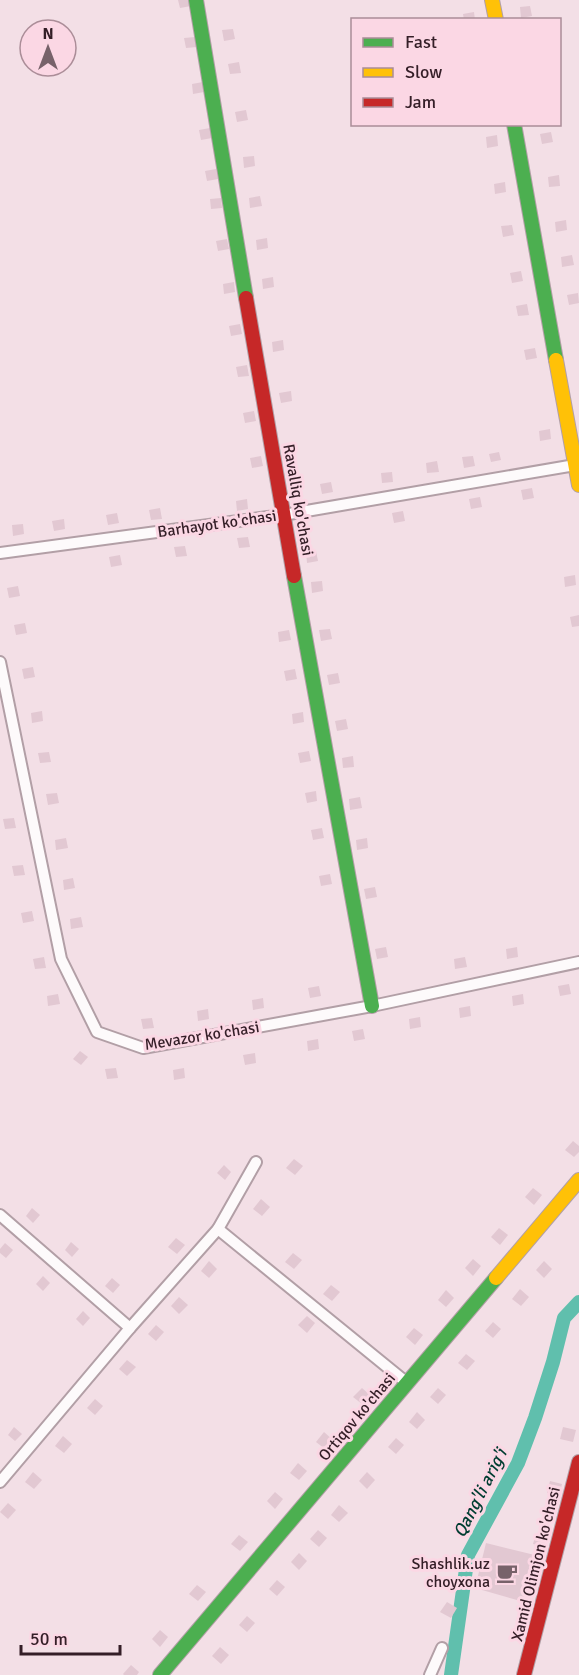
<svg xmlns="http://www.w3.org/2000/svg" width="579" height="1675" viewBox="0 0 579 1675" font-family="Signika,sans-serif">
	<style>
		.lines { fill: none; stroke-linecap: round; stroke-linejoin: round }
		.canal { stroke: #60bfad; stroke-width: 14 }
		.building { fill: #e2c8d2 }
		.street-casing { stroke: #b29fa6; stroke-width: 14 }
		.fast-casing { stroke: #b29fa6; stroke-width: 16 }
		.slow-casing { stroke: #b29fa6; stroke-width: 16 }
		.jam-casing { stroke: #b29fa6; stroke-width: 16 }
		.street { stroke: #fdfafb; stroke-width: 10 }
		.fast { stroke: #4caf50; stroke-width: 14 }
		.slow { stroke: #ffc107; stroke-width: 14 }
		.jam { stroke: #c62828; stroke-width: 14 }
		.labels { text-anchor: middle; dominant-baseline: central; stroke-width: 6; stroke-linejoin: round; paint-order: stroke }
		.street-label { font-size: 16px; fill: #341e27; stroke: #fbd7e4 }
		.poi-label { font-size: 16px; fill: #341e27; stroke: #fbd7e4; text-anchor: end }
		.water-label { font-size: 18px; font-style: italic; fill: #003d31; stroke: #fbd7e4 }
	</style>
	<rect width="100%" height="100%" fill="#f3dfe6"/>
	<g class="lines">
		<path class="canal" d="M451,1675L468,1555L518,1463L535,1418L553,1362L564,1318L579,1302"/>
	</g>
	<g class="building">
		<path d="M178,0H190L191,6L180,8Z"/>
		<path d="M530,6L532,16L521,18L520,7Z"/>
		<path d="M474,12L475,20H464L463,14Z"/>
		<path d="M233,29L235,39L224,41L222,30Z"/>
		<path d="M195,37L197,47L186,48L184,38Z"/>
		<path d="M239,62L241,73L230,74L228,64Z"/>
		<path d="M203,82L204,92L193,94L192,84Z"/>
		<path d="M246,110L248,120L237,122L235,112Z"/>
		<path d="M210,128L212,138L201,140L199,130Z"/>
		<path d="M551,132L553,142L542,144L540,134Z"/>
		<path d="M497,135L498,146L487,148L486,137Z"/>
		<path d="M254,156L255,166L244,168L243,157Z"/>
		<path d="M216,169L218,179L207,181L205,171Z"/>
		<path d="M559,175L560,186L549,187L548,177Z"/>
		<path d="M505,182L506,192L495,194L494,184Z"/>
		<path d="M260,196L262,206L250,208L249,198Z"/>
		<path d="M221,198L222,208L211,209L210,199Z"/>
		<path d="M566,220L567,230L556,232L555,222Z"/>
		<path d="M512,225L514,235L503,237L501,226Z"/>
		<path d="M267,238L268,248L257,250L256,240Z"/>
		<path d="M227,239L229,249L218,251L216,241Z"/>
		<path d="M572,255L574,265L562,267L561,257Z"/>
		<path d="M521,271L523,281L512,283L510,273Z"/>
		<path d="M273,277L274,287L263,289L262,279Z"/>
		<path d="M234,282L235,292L224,294L223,284Z"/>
		<path d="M578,293L579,303L569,305L567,295Z"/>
		<path d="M527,304L529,315L518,316L516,306Z"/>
		<path d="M240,324L242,334L231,336L229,326Z"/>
		<path d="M283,340L284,350L273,352L272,342Z"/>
		<path d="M535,348L537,358L526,360L524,350Z"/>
		<path d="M247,365L249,376L238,377L236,367Z"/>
		<path d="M291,391L292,401L281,403L279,393Z"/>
		<path d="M254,411L256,421L245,423L243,413Z"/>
		<path d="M550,429L551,439L540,441L539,431Z"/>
		<path d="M499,452L501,460L491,462L489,454Z"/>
		<path d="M261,456L263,466L252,468L250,458Z"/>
		<path d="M473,456L475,466L464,468L462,457Z"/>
		<path d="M437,461L439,472L427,473L426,463Z"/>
		<path d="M392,472L393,482L382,483L381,473Z"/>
		<path d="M331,482L333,492L322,494L320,484Z"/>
		<path d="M532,488L534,498L523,500L521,490Z"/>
		<path d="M480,497L482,507L471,509L469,499Z"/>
		<path d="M247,499L248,509L237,511L236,501Z"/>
		<path d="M160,508L162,519L151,520L149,510Z"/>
		<path d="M403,511L405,521L394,523L392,513Z"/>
		<path d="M117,513L119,523L108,525L106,515Z"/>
		<path d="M64,519L65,529L54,531L52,521Z"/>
		<path d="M23,524L24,534L13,536L12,525Z"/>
		<path d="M248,537L250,547L239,548L237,538Z"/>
		<path d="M185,546L187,556L176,557L174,547Z"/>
		<path d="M316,551L318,561L307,563L306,552Z"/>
		<path d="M120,555L122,565L111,567L109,557Z"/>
		<path d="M575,575L576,585L565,587L564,577Z"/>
		<path d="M322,581L323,591L312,593L311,582Z"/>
		<path d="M18,586L20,596L9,598L7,588Z"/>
		<path d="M579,615V626L572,627L570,617Z"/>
		<path d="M25,623L27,633L16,635L14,625Z"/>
		<path d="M330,629L332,639L321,641L319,630Z"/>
		<path d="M289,630L291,640L279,642L278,632Z"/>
		<path d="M33,667L35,677L24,679L22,669Z"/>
		<path d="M295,669L297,679L286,681L284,671Z"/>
		<path d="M338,673L340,683L329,685L327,675Z"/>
		<path d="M42,711L43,721L32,723L31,713Z"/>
		<path d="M303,712L304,722L293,724L292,714Z"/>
		<path d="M346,719L348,729L337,731L335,721Z"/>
		<path d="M309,751L311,761L300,763L298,753Z"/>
		<path d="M49,752L51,762L40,763L38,753Z"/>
		<path d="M353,756L354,767L343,768L342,758Z"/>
		<path d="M316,791L317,801L307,803L305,793Z"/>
		<path d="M57,793L59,803L48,805L46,794Z"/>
		<path d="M360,797L362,808L350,810L349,799Z"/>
		<path d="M14,818L16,828L5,829L3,819Z"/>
		<path d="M322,828L324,838L313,840L311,830Z"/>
		<path d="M66,838L68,848L56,850L55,840Z"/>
		<path d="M367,838L368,848L357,850L356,840Z"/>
		<path d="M23,865L25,875L14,876L12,866Z"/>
		<path d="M330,874L332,884L321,886L319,876Z"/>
		<path d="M73,878L75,888L64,890L63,880Z"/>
		<path d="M375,887L377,897L366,899L364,889Z"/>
		<path d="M32,911L34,921L23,923L21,913Z"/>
		<path d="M81,917L83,927L71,929L70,919Z"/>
		<path d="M386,947L388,957L377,959L375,949Z"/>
		<path d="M517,947L518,957L507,959L506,949Z"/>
		<path d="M44,957L46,968L35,969L33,959Z"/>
		<path d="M465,957L467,967L455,969L454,959Z"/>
		<path d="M569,984L571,994L560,996L558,986Z"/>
		<path d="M319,986L321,996L310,998L308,988Z"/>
		<path d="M58,994L60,1004L48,1006L47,996Z"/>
		<path d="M523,994L524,1004L513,1006L512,996Z"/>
		<path d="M263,998L264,1008L253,1010L252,1000Z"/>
		<path d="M470,1006L471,1016L460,1018L459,1008Z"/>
		<path d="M208,1009L209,1019L198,1021L197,1011Z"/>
		<path d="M420,1017L421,1027L410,1029L409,1019Z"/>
		<path d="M152,1018L154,1028L143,1029L141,1019Z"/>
		<path d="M363,1029L365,1039L354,1041L352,1031Z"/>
		<path d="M318,1039L319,1049L308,1051L307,1041Z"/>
		<path d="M80,1051L88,1057L81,1065L73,1059Z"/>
		<path d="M255,1053L256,1063L245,1065L243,1055Z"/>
		<path d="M116,1068L118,1078L107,1079L105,1069Z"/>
		<path d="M184,1068L185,1078L174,1080L173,1070Z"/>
		<path d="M573,1141L579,1146V1152L574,1157L565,1150Z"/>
		<path d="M294,1159L303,1166L295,1175L286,1168Z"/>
		<path d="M224,1165L231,1172L225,1180L217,1173Z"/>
		<path d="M533,1188L542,1195L534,1205L525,1197Z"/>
		<path d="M261,1199L270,1207L262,1216L253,1209Z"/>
		<path d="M32,1208L40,1215L33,1223L26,1216Z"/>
		<path d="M499,1228L508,1235L500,1245L491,1237Z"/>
		<path d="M176,1238L185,1245L177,1254L168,1247Z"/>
		<path d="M71,1242L79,1249L72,1257L65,1250Z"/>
		<path d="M5,1243L13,1250L6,1258L0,1253V1249Z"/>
		<path d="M293,1253L302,1260L294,1269L285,1262Z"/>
		<path d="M473,1259L481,1266L473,1276L465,1268Z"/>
		<path d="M209,1261L217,1269L209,1278L201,1271Z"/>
		<path d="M544,1261L552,1269L544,1278L536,1270Z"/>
		<path d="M43,1276L50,1283L43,1291L36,1284Z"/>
		<path d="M112,1278L120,1285L113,1293L105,1286Z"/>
		<path d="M331,1285L340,1292L332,1301L323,1294Z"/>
		<path d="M520,1289L529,1297L521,1306L512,1299Z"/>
		<path d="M446,1290L454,1298L446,1307L438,1300Z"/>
		<path d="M179,1297L188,1305L179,1314L171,1306Z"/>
		<path d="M83,1311L90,1318L83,1326L76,1319Z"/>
		<path d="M307,1316L315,1323L307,1333L298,1325Z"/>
		<path d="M493,1322L501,1329L493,1338L485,1331Z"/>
		<path d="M156,1325L164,1332L156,1341L148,1334Z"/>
		<path d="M414,1328L423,1335L415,1345L406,1337Z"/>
		<path d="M466,1354L475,1361L467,1370L458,1363Z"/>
		<path d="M127,1360L136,1367L127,1376L119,1369Z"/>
		<path d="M362,1388L370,1395L362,1404L353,1397Z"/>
		<path d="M438,1388L446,1395L438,1404L430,1397Z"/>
		<path d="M95,1399L103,1406L95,1415L87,1408Z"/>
		<path d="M417,1412L425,1420L417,1429L409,1422Z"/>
		<path d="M14,1427L22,1434L15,1441L8,1435Z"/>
		<path d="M563,1427L576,1430L573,1442L560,1439Z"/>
		<path d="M324,1432L333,1440L325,1449L316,1442Z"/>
		<path d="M63,1436L72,1444L64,1453L55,1446Z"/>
		<path d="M396,1438L404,1445L396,1454L388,1447Z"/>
		<path d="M298,1463L307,1471L299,1480L290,1473Z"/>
		<path d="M33,1472L42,1480L34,1489L25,1482Z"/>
		<path d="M367,1472L375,1480L367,1489L359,1481Z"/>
		<path d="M550,1481L562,1484L559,1496L547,1493Z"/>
		<path d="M275,1492L283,1499L275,1509L267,1501Z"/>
		<path d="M8,1503L16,1510L8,1519L0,1512Z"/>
		<path d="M339,1505L348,1513L339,1522L331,1515Z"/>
		<path d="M318,1530L327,1538L319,1547L310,1539Z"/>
		<path d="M536,1533L549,1536L546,1547L533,1544Z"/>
		<path d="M239,1535L248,1542L240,1551L231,1544Z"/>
		<path d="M486,1543L543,1557L531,1604L475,1588Z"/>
		<path d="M299,1553L307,1561L299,1570L291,1562Z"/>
		<path d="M277,1580L285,1587L277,1596L269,1589Z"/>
		<path d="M197,1585L206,1592L198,1601L189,1594Z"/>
		<path d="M447,1602L457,1608L451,1618L440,1612Z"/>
		<path d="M247,1616L255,1623L247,1632L239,1625Z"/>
		<path d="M160,1630L168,1637L160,1647L152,1639Z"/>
		<path d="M220,1647L229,1655L221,1664L212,1656Z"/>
		<path d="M131,1665L139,1672L137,1675H124L123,1674Z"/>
	</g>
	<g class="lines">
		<defs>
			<g id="street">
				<path d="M0,553L283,515L575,465"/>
				<path d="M0,662L61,959L97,1032L143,1048L372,1006L579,962"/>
				<path d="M0,1215L130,1328"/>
				<path d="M218,1229L407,1383"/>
				<path d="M0,1482L130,1328L218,1229L256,1162"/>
				<path d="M430,1675L442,1648"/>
			</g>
			<g id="fast">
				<path d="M196,0L246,298"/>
				<path d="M514,124L556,360"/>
				<path d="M294,576L372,1006"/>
				<path d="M160,1675L496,1278"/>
			</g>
			<g id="slow">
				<path d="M492,0L496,20"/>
				<path d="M556,360L579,485"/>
				<path d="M496,1278L579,1180"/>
			</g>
			<g id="jam">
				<path d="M246,298L294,576"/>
				<path d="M524,1675L579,1462"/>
			</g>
		</defs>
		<use href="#street" class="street-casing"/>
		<use href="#fast" class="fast-casing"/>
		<use href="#slow" class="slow-casing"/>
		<use href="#jam" class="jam-casing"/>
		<use href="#street" class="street"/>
		<use href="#fast" class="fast"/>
		<use href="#slow" class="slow"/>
		<use href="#jam" class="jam"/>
	</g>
	<defs>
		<symbol id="cafe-bare" viewBox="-9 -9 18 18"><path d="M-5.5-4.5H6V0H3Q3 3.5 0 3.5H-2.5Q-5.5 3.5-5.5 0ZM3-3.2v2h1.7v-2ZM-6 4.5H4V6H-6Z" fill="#77626a" stroke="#fbd7e4" stroke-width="2.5" paint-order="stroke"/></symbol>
	</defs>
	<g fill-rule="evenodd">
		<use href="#cafe-bare" x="492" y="1558" width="30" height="30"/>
	</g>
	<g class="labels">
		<g class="street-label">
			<text transform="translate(298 500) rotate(80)">Ravalliq ko'chasi</text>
			<text transform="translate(217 524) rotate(-8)">Barhayot ko'chasi</text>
			<text transform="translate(202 1036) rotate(-9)">Mevazor ko'chasi</text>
			<text transform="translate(357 1417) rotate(-50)">Ortiqov ko'chasi</text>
			<text transform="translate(536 1564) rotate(-76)">Xamid Olimjon ko'chasi</text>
		</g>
		<g class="poi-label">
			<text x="490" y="1564">Shashlik.uz<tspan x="490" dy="18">choyxona</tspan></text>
		</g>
		<g class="water-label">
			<text transform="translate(480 1493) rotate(-63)">Qang'li arig'i</text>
		</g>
	</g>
	<rect x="351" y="18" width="210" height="108" fill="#fbd7e4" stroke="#ab8d98" stroke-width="1.5"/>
	<rect x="363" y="38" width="30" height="9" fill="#4caf50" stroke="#ab8d98" stroke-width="1.5"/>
	<text x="405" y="48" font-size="18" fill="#341e27">Fast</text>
	<rect x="363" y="68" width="30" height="9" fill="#ffc107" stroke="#ab8d98" stroke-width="1.5"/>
	<text x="405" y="78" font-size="18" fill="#341e27">Slow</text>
	<rect x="363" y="98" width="30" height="9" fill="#c62828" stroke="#ab8d98" stroke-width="1.5"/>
	<text x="405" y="108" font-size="18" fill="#341e27">Jam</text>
	<g transform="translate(48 48)"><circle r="28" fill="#fbd7e4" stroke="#ab8d98" stroke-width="1.5"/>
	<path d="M0-4.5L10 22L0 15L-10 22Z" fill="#77626a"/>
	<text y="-9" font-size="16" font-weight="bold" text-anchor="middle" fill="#341e27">N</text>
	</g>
	<path d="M21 1645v9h99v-9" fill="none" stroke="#341e27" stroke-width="3"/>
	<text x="30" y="1645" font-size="18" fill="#341e27" stroke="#fbd7e4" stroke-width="4.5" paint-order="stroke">50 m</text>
</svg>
